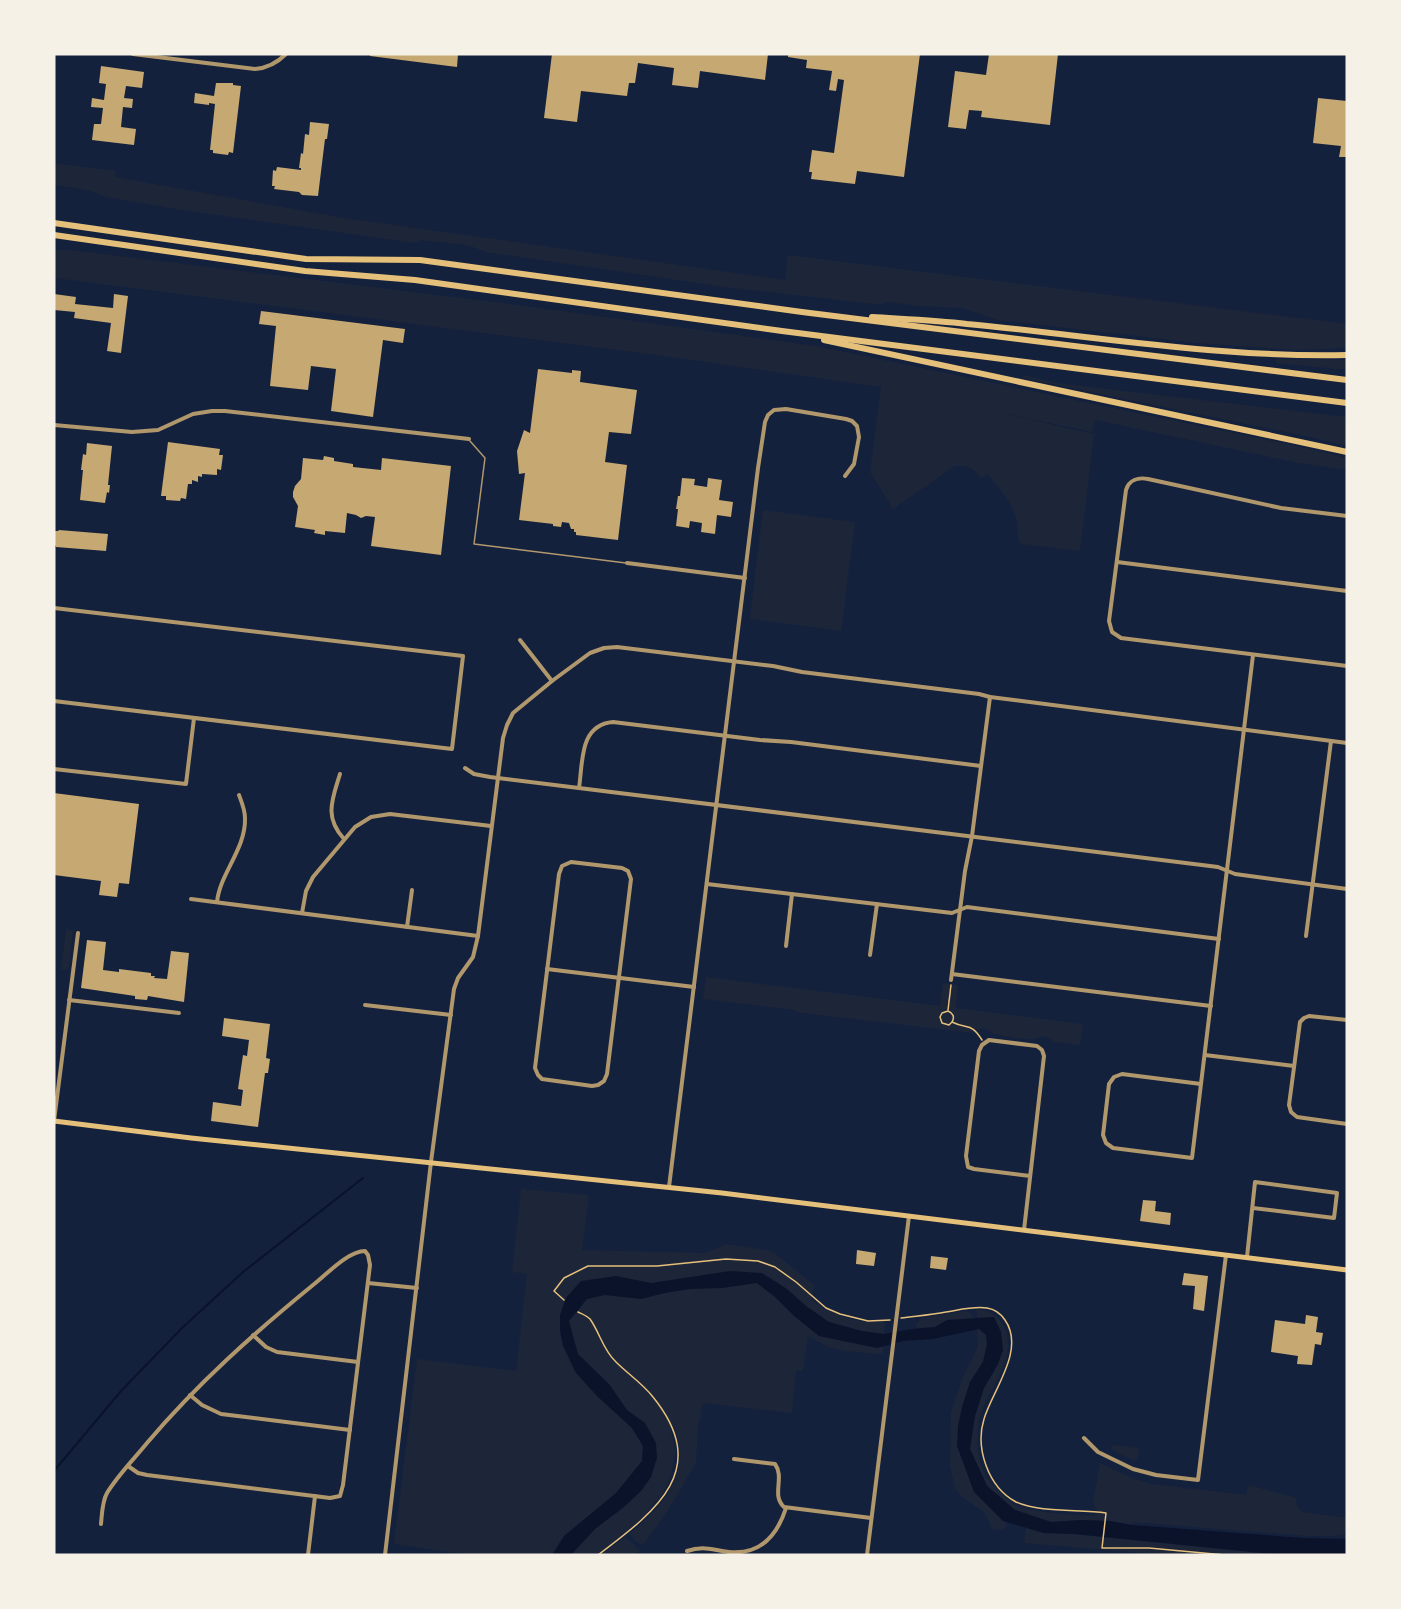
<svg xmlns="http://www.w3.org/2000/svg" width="1401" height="1609" viewBox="0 0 1401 1609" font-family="Ubuntu,sans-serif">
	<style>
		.green { fill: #1d2539 }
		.water { fill: #0b132b }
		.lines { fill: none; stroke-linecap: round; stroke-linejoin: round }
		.stream { stroke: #0b132b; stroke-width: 2 }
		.building { fill: #c6a872 }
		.path { stroke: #e5c07b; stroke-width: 1.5 }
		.service { stroke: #b1986c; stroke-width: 1.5 }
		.minor { stroke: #b1986c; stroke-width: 4 }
		.primary { stroke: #e5c07b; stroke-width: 5 }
		.motorway { stroke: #e5c07b; stroke-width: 6 }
	</style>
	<rect width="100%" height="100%" fill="#14213d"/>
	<g class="green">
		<path d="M54,163L116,171L115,177L344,218L785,280L788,255L1347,324V348L1296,350L1197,343L998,320L962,308L920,306L887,302L882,305L725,287L485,252C467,242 441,243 421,240L415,243L182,210L106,197C90,189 72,188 54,185Z"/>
		<path d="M54,250H70L503,303L816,346L1320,451L1347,458V470L1299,463L1095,420L1092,432L993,411L1094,434L1080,551L1021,544C1016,536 1019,524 1015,515C1010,500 997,487 988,474L981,478C974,469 968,465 955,466L893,509L870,472L881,387L664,356L54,278Z"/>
		<path d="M1275,359L1347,360V370L1276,363Z"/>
		<path d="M1024,375L1057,383L1347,417V446L1315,438L1023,378Z"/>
		<path d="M763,510L855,522L841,631L751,619L750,617Z"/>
		<path d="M66,929L73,931L69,967L65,970L61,969Z"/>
		<path d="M706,977L940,1006L943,983L958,985L956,1008L1083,1024L1080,1045L1054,1042L1046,1036C1041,1036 1037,1039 1032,1039C1022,1040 1009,1037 999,1035C987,1033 986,1023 973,1033L795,1012V1010L703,999Z"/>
		<path d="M521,1189L589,1195L582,1250L704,1253L727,1244L772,1251L814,1285L812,1300C836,1316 857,1324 885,1321L884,1334L862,1331L829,1322L811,1310L809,1327L877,1348L884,1346L882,1354L844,1351L829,1347L808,1336L803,1371H796L792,1413L703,1403L698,1426L696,1463L668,1510L643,1545L635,1541L629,1534C664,1505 693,1473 673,1425L670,1428L676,1451L671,1475L662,1496L651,1506L647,1514L597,1555H571C579,1546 587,1535 597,1527C618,1510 635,1500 651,1477L643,1446L642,1461L631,1476L616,1494L565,1535L552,1555H470L394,1544L417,1359L516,1371L527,1274L512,1272Z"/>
		<path d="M976,1309C990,1311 998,1314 1004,1327C1019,1359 988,1388 980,1417C975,1435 977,1463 988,1479C992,1485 999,1490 1004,1495C1007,1498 1011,1502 1014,1504C1030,1513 1077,1516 1096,1515L1097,1511L1093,1503L1100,1463L1132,1478L1151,1484L1246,1495L1249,1485L1296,1498L1297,1506L1302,1512L1347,1518L1346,1534L1332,1536H1308L1132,1522V1525L1110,1521L1082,1520L1051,1522L1015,1510L987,1486L970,1449L975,1415L984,1388L998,1364L994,1317L978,1318Z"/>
		<path d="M966,1311L971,1313L973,1318L947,1320L935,1327L916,1328L917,1323L922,1318Z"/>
		<path d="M979,1329L986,1335L987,1345L983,1362L970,1382L958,1426L1003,1521L1006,1522V1527L1001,1530L992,1529L985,1513L962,1497L955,1488L950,1465L951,1413L963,1377L978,1347L977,1330Z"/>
		<path d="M1112,1445L1137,1448L1139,1450L1138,1457L1134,1461L1111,1449Z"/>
		<path d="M1026,1528L1044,1533L1074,1534L1282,1555H1169L1024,1543Z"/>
		<path d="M625,1537L640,1550L636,1555H601Z"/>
	</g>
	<path class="water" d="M730,1271L762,1273L787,1289L806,1306L829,1322L862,1331L884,1334L912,1329L935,1327L947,1320L994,1317L1001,1332L1003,1350L998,1364L984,1388L975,1416L970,1449L987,1486L1015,1510L1051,1522L1082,1520L1110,1521L1132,1525L1304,1538L1347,1539V1555H1282L1074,1534L1044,1533L1003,1521L974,1492L957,1446L958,1426L962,1407L970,1382L983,1362L987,1345L986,1335L979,1329L933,1339L903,1341L877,1348L819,1336L794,1316L775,1297L757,1283L722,1288L690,1289L665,1293L641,1299L605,1295L587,1299L569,1321L578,1354L609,1384L627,1410L645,1423L656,1443L657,1458L651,1477L641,1491L624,1507L595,1529L571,1555H552L564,1536L616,1493L642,1461L643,1446L632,1428L598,1397L576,1373L563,1346L560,1331V1315L566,1298L581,1281L616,1276L651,1283Z"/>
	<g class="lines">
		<path class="stream" d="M54,1471L121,1391L182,1328L243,1272L363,1178"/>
	</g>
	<g class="building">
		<path d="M370,54H458L457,67L370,56Z"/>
		<path d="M552,54H768L765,80L700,71L698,88L672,85L674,68L638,63L635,83H629L627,96L581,91L577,122L544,118Z"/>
		<path d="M788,54H920L904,177L857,171L855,184L811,179L812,172H809L812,150L834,153L844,80L838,79L836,91L829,90L832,71L806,68L807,60L788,57Z"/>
		<path d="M989,54H1058L1050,125L981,117L982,111L969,110L966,129L948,127L955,71L986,75Z"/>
		<path d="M101,66L144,72L142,88L126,86L124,98L133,99L132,108L123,107L121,127L136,129L134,145L92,140L94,124H101L103,108L91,107L92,98L104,100L106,84L99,83Z"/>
		<path d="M216,83H233V85L241,86L233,153L229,152L228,155L213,153V150H210L215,104L209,103V105L194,103L195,93L214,96Z"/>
		<path d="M1318,98L1347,101V157H1339L1341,146L1313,143Z"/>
		<path d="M310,122L329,124L327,139H325L318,196L302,195L299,192L274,189L275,186H272L273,170L276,171L277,167L301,170V168H299L301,153L303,154L305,134L309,135Z"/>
		<path d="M54,294L76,297L75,304L113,308L114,294L128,296L121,353L107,351L111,323L74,318L75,312L54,310Z"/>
		<path d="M261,311L405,329L403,343L383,340L373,417L331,411L336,369L311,366L308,390L270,386L276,326L259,324Z"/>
		<path d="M538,369L572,373V370L581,371L580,382L637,390L631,434L609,432L605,462L627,465L618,540L576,535V532H574V529H571L569,523L562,522L561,527L553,526V524L519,520L525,473L519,474L517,451L524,430L530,433Z"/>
		<path d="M168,442L220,449L219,455H223L221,470L217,469V475L202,474V477L198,476V482L192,480V484H188L186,499L181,498L180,501L166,500V496H161Z"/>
		<path d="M87,443L112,446L108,485H110L109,493L107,492L105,503L80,500L83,470H81L83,454L86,455Z"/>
		<path d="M324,456L334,458V461L353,464V467L381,470L382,458L451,466L441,555L371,546L375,517L366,516L361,518L356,515L347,513L345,533L325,531V535L314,533L315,530L295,527L298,506L293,497V492L295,486L301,479L303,458L323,460Z"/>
		<path d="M682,478L695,479L694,485L707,487L708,478L722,480L719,500L733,502L731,517L717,515L715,534L701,532L702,523L690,521L689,528L676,526L678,509H676L678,496H680Z"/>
		<path d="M59,530L108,534L106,551L56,547V546L54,545V531H58Z"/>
		<path d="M54,793L139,804L129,884L119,883L117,897L99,895L101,881L54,875Z"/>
		<path d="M87,940L106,942L103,970L119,972V969L151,973V976H155L154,978L167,979L171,951L189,953L184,1002L148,996L147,1000L135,999V996L81,988Z"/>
		<path d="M224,1018L270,1024L266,1058L270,1059L268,1073H265L258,1127L211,1121L213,1102L241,1106L243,1090L238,1089L243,1055L247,1056L249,1040L222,1036Z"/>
		<path d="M1143,1200L1156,1201L1155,1211L1171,1213L1170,1225L1140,1221Z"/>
		<path d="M857,1250L876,1253L874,1266L856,1264Z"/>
		<path d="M931,1256L948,1258L946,1270L930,1268Z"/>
		<path d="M1184,1273L1208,1276L1204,1311L1193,1309L1195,1286L1182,1285Z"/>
		<path d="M1306,1315L1318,1317L1316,1332L1323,1333L1321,1345L1315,1344L1312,1365L1297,1364L1298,1356L1271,1352L1275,1320L1305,1324Z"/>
	</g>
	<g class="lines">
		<g class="path">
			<path d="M948,1010L951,985"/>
			<path d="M952,1022C955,1017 953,1013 948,1011L942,1013L940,1017L942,1023L949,1025L952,1022C968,1030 971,1022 982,1040"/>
			<path d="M564,1300L554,1291L564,1278L588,1266H657L726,1259L758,1261L775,1267L796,1282L826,1308L840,1314L868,1321L890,1320"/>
			<path d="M578,1312C582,1314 587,1316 590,1319C600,1333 603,1350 616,1362C628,1374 643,1384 653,1397C712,1470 656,1511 598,1555"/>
			<path d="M901,1318C916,1316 931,1315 946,1312C959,1310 974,1306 987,1308C994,1309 1001,1314 1005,1320C1026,1350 992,1391 984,1419C975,1448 988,1487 1016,1502C1040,1513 1080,1509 1106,1513L1102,1548H1149L1225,1555"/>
		</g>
		<path class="service" d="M470,441L485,458L474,544L626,563"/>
		<g class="minor">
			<path d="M133,54L255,69C268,68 277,63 286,54"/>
			<path d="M54,425L132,432L158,430L193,414L212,411H225L469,439"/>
			<path d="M1347,516L1281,508L1148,479C1138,477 1129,480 1126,490L1109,621L1112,632L1121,638L1347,666"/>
			<path d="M1117,562L1347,591"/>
			<path d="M627,563L745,578"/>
			<path d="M54,608L463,656L452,749L54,701"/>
			<path d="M520,640L552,681"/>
			<path d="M465,768L474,774L490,777L1218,867L1235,874L1347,889"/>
			<path d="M54,769L186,784L194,718"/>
			<path d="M340,774C332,800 324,817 344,839"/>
			<path d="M579,788C583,762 579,725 613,722L760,740L791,742L981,766"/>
			<path d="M571,862L622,868L628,871L631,879L607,1074L604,1081L598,1085L592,1086L542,1079L538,1075L535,1068L559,874L562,866Z"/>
			<path d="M707,884L952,913L967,907L1219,939"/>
			<path d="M191,899L478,936"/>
			<path d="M217,902C220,873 246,849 245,818C245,810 242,803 239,795"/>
			<path d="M302,913L306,891L313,877L355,827L371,817L390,814L491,826"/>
			<path d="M407,927L412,890"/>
			<path d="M1306,936L1331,741"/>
			<path d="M786,946L792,894"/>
			<path d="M870,955L877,904"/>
			<path d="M547,969L694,987"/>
			<path d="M952,974L1211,1006"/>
			<path d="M951,980L965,871L972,836L990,697"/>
			<path d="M69,1000L179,1013"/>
			<path d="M365,1005L451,1015"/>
			<path d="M1347,1020L1309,1016L1304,1018L1300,1022L1289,1105L1291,1112L1297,1117L1347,1124"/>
			<path d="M1205,1055L1294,1066"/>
			<path d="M1201,1084L1122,1074L1114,1077L1109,1084L1103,1135L1106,1143L1113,1148L1192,1158C1213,990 1233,822 1253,655"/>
			<path d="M54,1121L78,933"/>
			<path d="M669,1187L758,468L765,422L768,415L774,410L786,409L846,419L852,421L857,426L859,437L854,464L845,476"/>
			<path d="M1024,1230L1044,1056L1042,1050L1037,1046L989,1040L982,1045L979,1051L966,1156L968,1167L974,1169L1030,1176"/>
			<path d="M1247,1257L1255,1182L1337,1193L1334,1218L1253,1208"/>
			<path d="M368,1283L417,1288"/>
			<path d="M253,1335L266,1347L277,1352L358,1362"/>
			<path d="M190,1395L202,1405L221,1414L350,1430"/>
			<path d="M1084,1438L1098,1452L1133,1469L1156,1475L1198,1480L1226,1255"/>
			<path d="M734,1459L775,1464C785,1478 771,1495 784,1507L871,1518"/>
			<path d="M101,1524C102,1514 102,1502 107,1493C118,1475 134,1459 147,1443C197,1384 253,1334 313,1285C326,1275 348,1251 365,1251L368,1255L370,1265L343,1485L340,1496L330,1498L147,1475L138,1473L128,1466"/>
			<path d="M687,1551C704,1545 712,1550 729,1552C760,1555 777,1536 786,1508"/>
			<path d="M308,1555L315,1496"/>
			<path d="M385,1555L431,1162L454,989L458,978L473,957L478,936L503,738L507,725L513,713L552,681L590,653L604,648L617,647L773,666L802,672L979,694L990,697L1347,743"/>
			<path d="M867,1555L909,1216"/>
		</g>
		<path class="primary" d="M54,1121L191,1138L722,1193L1347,1270"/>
		<g class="motorway">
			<path d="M54,223L306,259L420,260L802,312L1347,380"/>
			<path d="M54,235L305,271L415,280L782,331L1347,403"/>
			<path d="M872,317C903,319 935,320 967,324C1094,336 1219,358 1347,355"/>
			<path d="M824,340L1347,452"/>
		</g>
	</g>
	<rect width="1401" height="1609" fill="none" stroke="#f6f1e7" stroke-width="111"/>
</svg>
